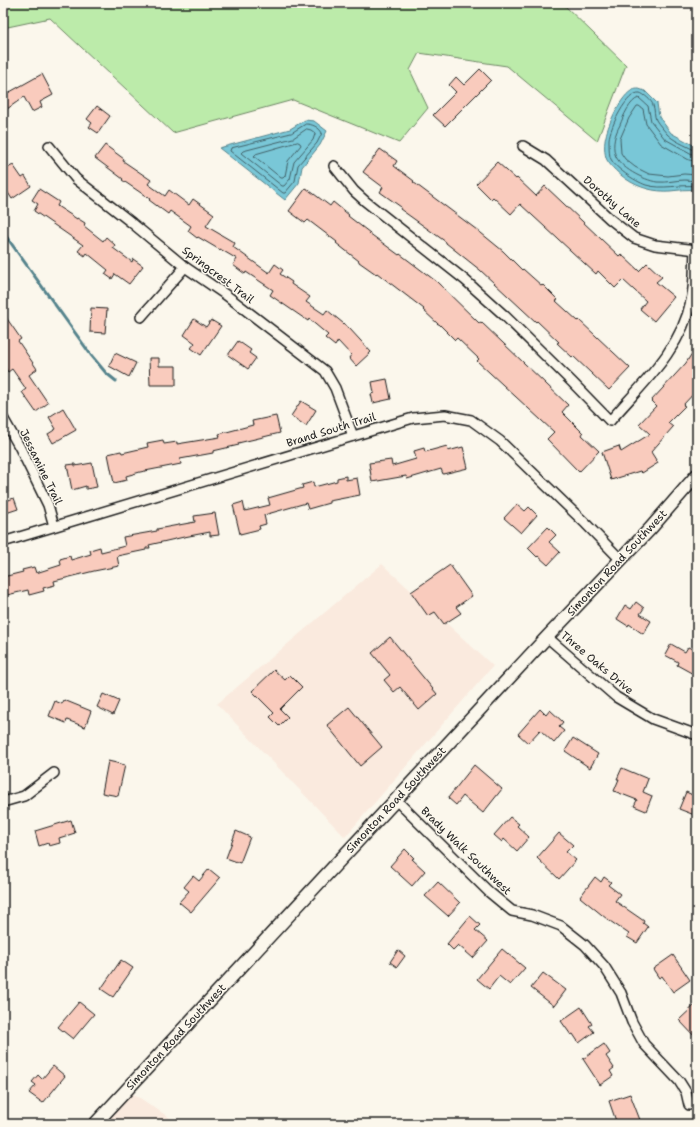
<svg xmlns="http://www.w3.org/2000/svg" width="700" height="1127" viewBox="0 0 700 1127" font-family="'Shantell Sans',sans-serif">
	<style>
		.built { fill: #faeade }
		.green { fill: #bcebaa; stroke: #6c8463 }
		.water { fill: #79c7d7; stroke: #54838c }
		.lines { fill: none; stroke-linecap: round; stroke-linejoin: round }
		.shore { stroke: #416067; stroke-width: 1 }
		.stream { stroke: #54838c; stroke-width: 3 }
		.building { fill: #f9cbbd; stroke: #1c1c1c }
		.minor-casing { stroke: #1c1c1c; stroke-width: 12 }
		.tertiary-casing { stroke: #1c1c1c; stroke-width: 15 }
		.minor { stroke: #fbf7ec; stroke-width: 9 }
		.tertiary { stroke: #fbf7ec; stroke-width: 12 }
		.labels { text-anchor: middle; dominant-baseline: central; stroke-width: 3; stroke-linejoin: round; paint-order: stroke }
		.street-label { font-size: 11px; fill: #1c1c1c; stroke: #fbf7ec }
	</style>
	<rect width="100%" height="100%" fill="#fbf7ec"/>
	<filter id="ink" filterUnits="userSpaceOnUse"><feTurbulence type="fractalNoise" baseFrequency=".025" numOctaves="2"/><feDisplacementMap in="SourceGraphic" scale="8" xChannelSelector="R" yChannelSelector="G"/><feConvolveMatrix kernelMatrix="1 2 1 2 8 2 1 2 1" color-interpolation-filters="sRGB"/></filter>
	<g filter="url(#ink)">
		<g class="built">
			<path d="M382,564L493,666L345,837L217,704Z"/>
			<path d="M122,1086L179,1124H86Z"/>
		</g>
		<path class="green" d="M3,3H562L626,65L597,141L507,66L419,53L410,70L428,108L399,143L293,100L173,133L50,18L3,28Z"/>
		<g class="water">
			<path d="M639,89L645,91L657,103L659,117L671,133L697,147V190C687,189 680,190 670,191C655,192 639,188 626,179C619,174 611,167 607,160C604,154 604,142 606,136C608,124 622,94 633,90C635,89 637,89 639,89Z"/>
			<path d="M305,120L314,121L327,131L320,145L302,167L299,183L285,200L219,148L290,129Z"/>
		</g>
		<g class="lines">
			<g class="shore">
				<path d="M306,124C312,124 319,127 322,133L317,143L298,165L295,181L285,193H283L230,151L231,148L291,133Z"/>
				<path d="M307,129L311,130L315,133V134L313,140L294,162L290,179L284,186H282L241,153L243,151L293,138Z"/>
				<path d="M298,142L300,143L301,145L288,161L285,176L283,178H281L254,156L256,154Z"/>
				<path d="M697,150H694C685,145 674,141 667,134C664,130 659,125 656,120C654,115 655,110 653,105C652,101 644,94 640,93C627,91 610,128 609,139C609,144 609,152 610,157C614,168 635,181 646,185C662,190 680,184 697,186"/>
				<path d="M697,155L692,154L665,139L651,121L648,106L639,98C630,100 623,117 620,125C615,134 612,144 615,154C619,168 644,180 657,182C667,183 675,180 685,180C689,180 693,181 697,181"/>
				<path d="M697,161L689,160L661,144L646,124L643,109L639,106H637L629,118L620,139L621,153L625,159L635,167L649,174L668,176L684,174L697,175"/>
			</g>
			<path class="stream" d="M3,232L91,355L106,373L116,381"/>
		</g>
		<g class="building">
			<path d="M480,69L491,80L445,126L433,115L456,92L449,85L456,77L464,85Z"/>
			<path d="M42,74L53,95L40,102L42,107L32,112L24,97L7,109L3,104V85L8,93Z"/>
			<path d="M97,106L110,116L98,133L89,127L92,123L87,119Z"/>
			<path d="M105,145L124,159L123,161L151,180L148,184L165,196L169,190L189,205L193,199L214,214L206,226L235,243L233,247L269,273L275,264L283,270L280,274L292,282L291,284L310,297L306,302L324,314L327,310L349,328L371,352L356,366L349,358L351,355L338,341L335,346L325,338L328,335L309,319L308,321L270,295L273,290L246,272L245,274L233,265L237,259L220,249V250L198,237L197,238L188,231L191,226L170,211L168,214L149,200L150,199L122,180L123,179L95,158Z"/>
			<path d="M380,149L397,161L394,166L414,181L413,182L481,233L503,251L522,270L523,269L542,286L543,285L558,300L556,301L578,321L579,320L630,368L609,390L573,356L572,357L557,343L559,342L537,321L536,322L480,270L446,243V242L400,209L401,207L380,192L383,187L363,172Z"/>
			<path d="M497,162L516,179L517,178L536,196L545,186L619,256L621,254L639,271L647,263L662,277L656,282L674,297L654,321L640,309L646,301L623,280L615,288L598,271L596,274L520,204L511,214L493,197L491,199L476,184Z"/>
			<path d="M13,165L22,178L25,176L31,186L12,199L3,185V171Z"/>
			<path d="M306,188L330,206L333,202L349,215L348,216L370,233H369L399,255L400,254L437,282L479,323L481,322L568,405L562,412L583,433L582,435L599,451L579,472L547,439L554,432L490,373L477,361L479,359L457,338L455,340L439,324H438L423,310L424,309L377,273L376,274L359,262V261L336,243L337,242L308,220L305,223L289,211Z"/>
			<path d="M39,189L59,202L57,206L77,219V218L85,223L84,226L103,241L106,237L115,245L113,248L132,262L133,259L143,266L129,284L115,274L112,279L105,274L108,270L87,253L85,256L78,251L83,245L34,211L38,204L32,200Z"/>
			<path d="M91,308L107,309L105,333L90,332Z"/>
			<path d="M3,313L21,339L18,341L37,369L29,375L48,403L36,412L22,392L26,389L12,369L8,372L3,364Z"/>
			<path d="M194,319L206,327L211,320L221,326L201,355L191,348L195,343L184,335Z"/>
			<path d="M238,341L251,350L249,353L256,358L248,369L228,355Z"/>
			<path d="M697,345V390L683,405L685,406L668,423L673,427L651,452L658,463L642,473L640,471L611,480L602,452L619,446L621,452L650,434L639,424L656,406L651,401L686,363Z"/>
			<path d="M115,353L136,363L129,377L109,366Z"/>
			<path d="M149,358H159V366H176V385H150Z"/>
			<path d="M387,379L391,399L373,403L371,394L374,393L372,382Z"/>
			<path d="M301,401L316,410L306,426L291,416Z"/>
			<path d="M63,408L76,430L53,443L48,434L56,429L49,417Z"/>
			<path d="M276,416L280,433L238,443L239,445L213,451V453L180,459L181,464L140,472L126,476L127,480L114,483L108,454L121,451L122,453L148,447L147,443L163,440L164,444L177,442V444L220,437L219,434L253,425L252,421Z"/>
			<path d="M447,446L448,451L463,447L468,468L443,474L441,469L407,479L406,476L372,482L369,463L391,460L392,466L416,459L414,451L424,448L425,452Z"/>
			<path d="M92,463L97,487L86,489V486L72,490L67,465L75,464V466Z"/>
			<path d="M346,476V480L357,478L360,495L329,501V503L308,509L306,503L264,515L266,524L259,526L260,529L240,534L233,505L243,502L245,511L270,505L268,498L303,488L302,485L313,482L314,487L337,481V478Z"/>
			<path d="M14,498L18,509L3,514V502Z"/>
			<path d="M517,504L525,511L529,507L537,515L521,533L504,518Z"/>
			<path d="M215,513L219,535L210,536V532L184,537L149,545L150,548H146V550L117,556L119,566L94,571L54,581L55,585L43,588L44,591L29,595L28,590L3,596V577L23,572L22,570L34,567L36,573L61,565L60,559L70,556L71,560L91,554L90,550L100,547L101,552L125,546L123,537L157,531V529L195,522L194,516Z"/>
			<path d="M548,527L556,535L549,542L560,552L548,565L538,556L537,557L528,548Z"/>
			<path d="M450,565L472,596L456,607L461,613L444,624L435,612L428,616L411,592Z"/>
			<path d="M636,602L644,608L640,614L651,621L643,634L629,624L628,626L617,619L625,605L631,609Z"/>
			<path d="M390,637L437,694L419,710L400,687L394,692L384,680L390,675L372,653Z"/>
			<path d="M671,644L685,652L688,647L697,651V676L677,665L678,662L665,655Z"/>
			<path d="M274,670L285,680L290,675L302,687L280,709L288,717L279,726L270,717L274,713L252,691Z"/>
			<path d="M103,694L119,701L113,715L97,707Z"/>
			<path d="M64,700L91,711L85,727L67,720L66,723L49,716L55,701L62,704Z"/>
			<path d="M349,707L382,747L360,766L327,725Z"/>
			<path d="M540,709L546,715L550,710L563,722L559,727L564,731L554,743L540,730L528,743L518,734Z"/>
			<path d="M573,738L598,754L590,768L565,751Z"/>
			<path d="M108,761L125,765L118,796L102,793Z"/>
			<path d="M474,765L502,789L483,813L463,796L456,805L448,798Z"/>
			<path d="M622,768L648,779L643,792L652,796L646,811L634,806L637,800L614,791L619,779H617Z"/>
			<path d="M686,792L697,797V816L679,809Z"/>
			<path d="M510,817L519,824L517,826L529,837L517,851L504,839L502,842L494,835Z"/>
			<path d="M71,820L75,833L59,838L60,843L49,846L48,843L39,846L35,831Z"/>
			<path d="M236,831L250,837L240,863L226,858Z"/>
			<path d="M559,833L573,845L566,852L576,860L559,879L537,858Z"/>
			<path d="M405,849L414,858L412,859L425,871L412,886L390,866Z"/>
			<path d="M209,869L220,878L191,912L179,902L189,891L184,887L193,876L199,881Z"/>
			<path d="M595,877L601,882L604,877L611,882L608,885L620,894L615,901L644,921L643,923L648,927L637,943L627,937L629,934L607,919L580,897Z"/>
			<path d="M438,882L460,903L448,916L425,896Z"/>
			<path d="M470,916L480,925L475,930L488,941L473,958L458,945L453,950L447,944Z"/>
			<path d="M502,949L525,968L510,985L499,976L489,989L477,979Z"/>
			<path d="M398,950L405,956L397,967L390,962Z"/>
			<path d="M673,955L690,980L673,992L662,976L659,978L653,969Z"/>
			<path d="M121,960L133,968L113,997L101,989Z"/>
			<path d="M543,973L566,990L554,1006L531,988Z"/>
			<path d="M79,1002L94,1014L73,1039L58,1027Z"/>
			<path d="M697,1003V1039L679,1020Z"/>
			<path d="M581,1007L592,1024L589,1026L594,1032L579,1043L573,1034L571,1035L561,1021Z"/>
			<path d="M604,1044L610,1053L606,1056L614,1068L610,1071L613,1076L600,1085L583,1059Z"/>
			<path d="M53,1066L65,1076L43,1103L29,1093L36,1085L32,1082L38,1075L42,1079Z"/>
			<path d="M630,1094L640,1120L628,1124H617L609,1101Z"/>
		</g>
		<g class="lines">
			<defs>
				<g id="minor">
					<path d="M49,146L76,179L132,223L185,267L226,295L325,371L335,388L353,436"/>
					<path d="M523,146L546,160L610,219L634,238L655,245L697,250"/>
					<path d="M334,166L354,191L365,201L465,280L505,316L572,382L610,421C642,384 681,350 691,301C695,284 694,266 695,249"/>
					<path d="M141,317L185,267"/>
					<path d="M3,418L20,448L48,505L54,526"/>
					<path d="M3,542L413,418L445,415L471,420L500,441L586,524L621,560"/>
					<path d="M547,637L616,697L653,719L697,735"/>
					<path d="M396,800L489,892L512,911L532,915L561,926L585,945L604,966L621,993L632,1022L644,1044L679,1081L686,1092L689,1105"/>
					<path d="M3,802L24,796L54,773"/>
				</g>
				<path id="tertiary" d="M95,1124L547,637L650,529L697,475"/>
			</defs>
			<use href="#minor" class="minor-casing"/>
			<use href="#tertiary" class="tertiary-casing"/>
			<use href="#minor" class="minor"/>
			<use href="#tertiary" class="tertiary"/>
		</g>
	</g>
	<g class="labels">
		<g class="street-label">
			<text transform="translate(612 202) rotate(41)">Dorothy Lane</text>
			<text transform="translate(218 275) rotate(37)">Springcrest Trail</text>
			<text transform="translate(331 430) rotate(-17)">Brand South Trail</text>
			<text transform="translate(41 467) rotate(64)">Jessamine Trail</text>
			<text transform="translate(617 563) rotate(-47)">Simonton Road Southwest</text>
			<text transform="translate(597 663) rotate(40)">Three Oaks Drive</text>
			<text transform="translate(396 800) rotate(-47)">Simonton Road Southwest</text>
			<text transform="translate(466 851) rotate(44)">Brady Walk Southwest</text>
			<text transform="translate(176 1037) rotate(-47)">Simonton Road Southwest</text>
		</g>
	</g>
	<rect width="700" height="1127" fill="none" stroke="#fbf7ec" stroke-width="16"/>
	<rect x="8" y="8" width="684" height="1111" fill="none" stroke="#1c1c1c" stroke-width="1.5" filter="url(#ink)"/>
</svg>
